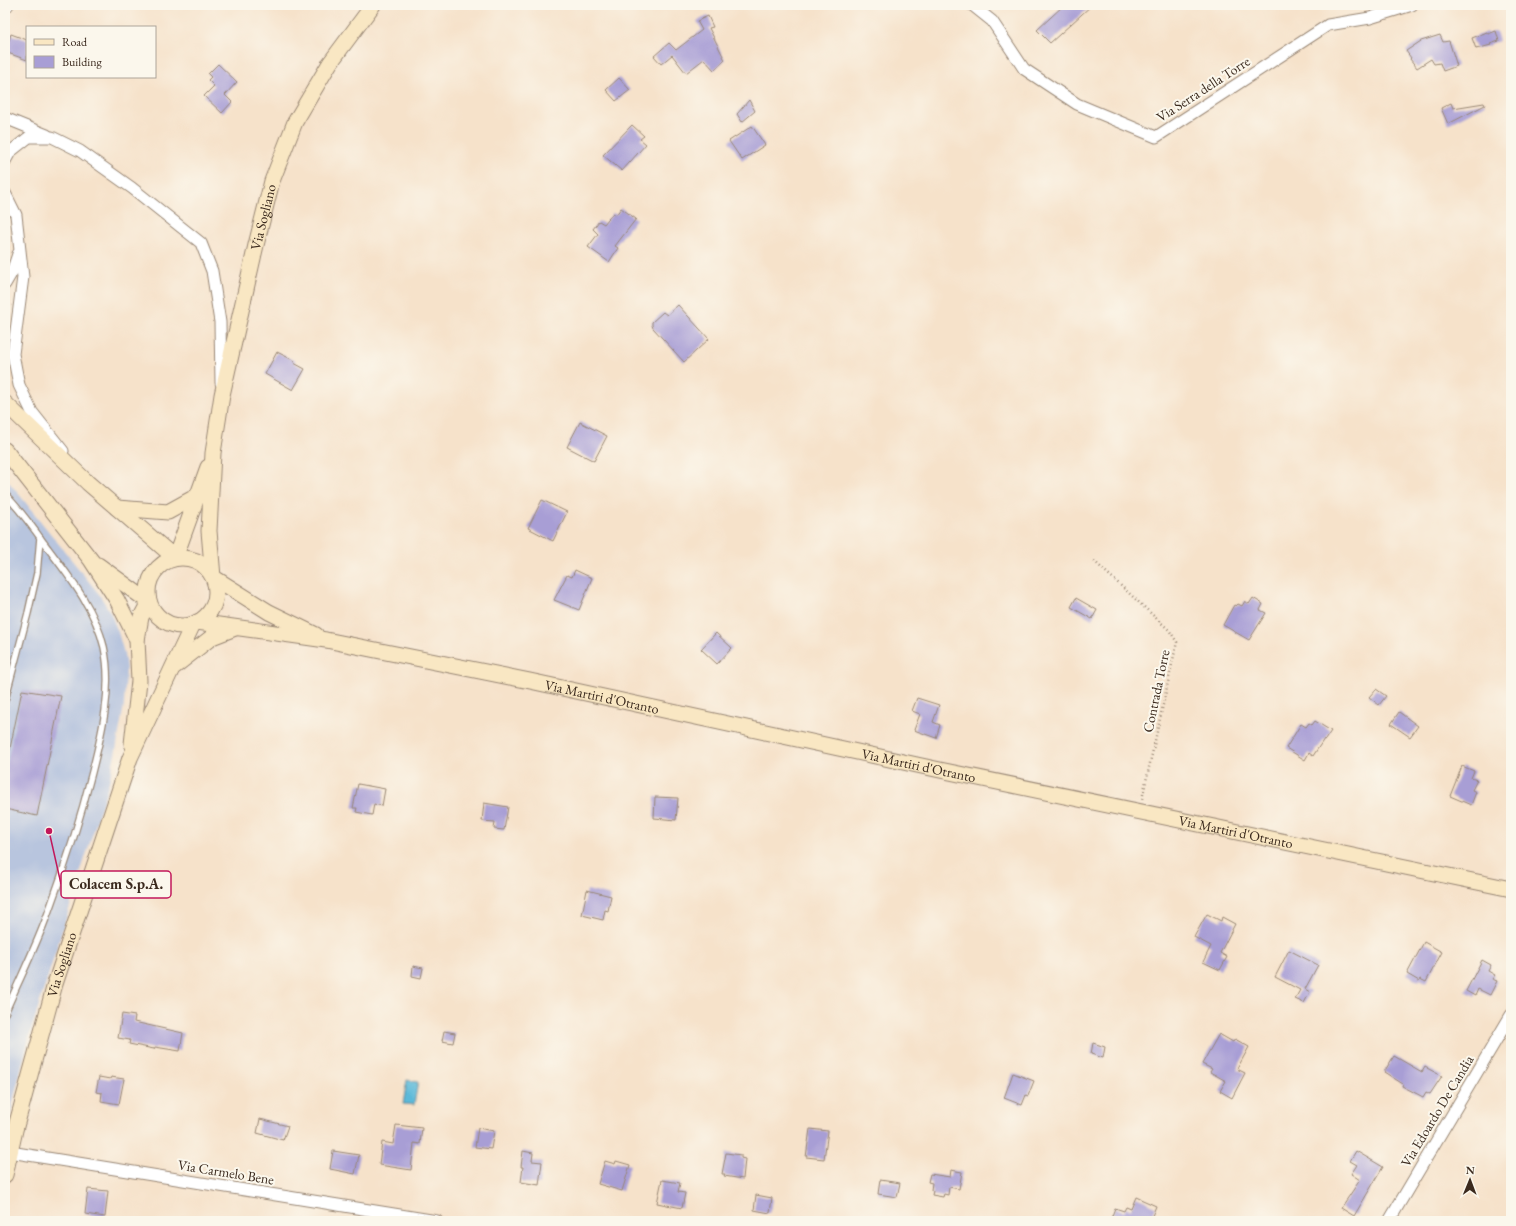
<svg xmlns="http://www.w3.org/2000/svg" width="1516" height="1226" viewBox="0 0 1516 1226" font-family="'EB Garamond',serif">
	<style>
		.industrial { fill: #b8c5de }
		.water { fill: #5bb9d9; stroke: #4b727c }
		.building { fill: #a89ed5 }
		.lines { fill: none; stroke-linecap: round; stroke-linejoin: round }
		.lane-casing { stroke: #988674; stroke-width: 8 }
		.street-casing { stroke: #988674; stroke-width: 13 }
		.secondary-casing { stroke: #988674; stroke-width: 17 }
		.path { stroke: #988674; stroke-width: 2.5; stroke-dasharray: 1 3; stroke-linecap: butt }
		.lane { stroke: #fff; stroke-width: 5.5 }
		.street { stroke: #fff; stroke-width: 11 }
		.secondary { stroke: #f9e7c3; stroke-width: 15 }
		.labels { text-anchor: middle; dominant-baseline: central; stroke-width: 4; stroke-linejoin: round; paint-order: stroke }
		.street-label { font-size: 14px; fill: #3b2a1e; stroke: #fbf7ec }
		.leader { fill: none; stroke: #c2185b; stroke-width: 1.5 }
		.callout-dot { fill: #c2185b; stroke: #fbf7ec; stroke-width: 1.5 }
		.callout { fill: #fbf7ec; stroke: #c2185b; stroke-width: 1.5 }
		.callout-label { font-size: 15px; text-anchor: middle; font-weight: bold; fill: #3b2a1e }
	</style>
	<rect width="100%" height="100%" fill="#fbf7ec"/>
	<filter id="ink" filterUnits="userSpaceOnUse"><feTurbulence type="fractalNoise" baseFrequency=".025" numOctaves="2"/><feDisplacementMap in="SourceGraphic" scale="8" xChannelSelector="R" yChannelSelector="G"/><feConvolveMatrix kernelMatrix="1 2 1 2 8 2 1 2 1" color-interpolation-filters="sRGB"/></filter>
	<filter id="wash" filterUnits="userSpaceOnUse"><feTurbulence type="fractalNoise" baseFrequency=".012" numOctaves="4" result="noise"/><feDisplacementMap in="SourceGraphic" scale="16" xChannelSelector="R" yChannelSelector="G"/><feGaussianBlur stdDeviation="0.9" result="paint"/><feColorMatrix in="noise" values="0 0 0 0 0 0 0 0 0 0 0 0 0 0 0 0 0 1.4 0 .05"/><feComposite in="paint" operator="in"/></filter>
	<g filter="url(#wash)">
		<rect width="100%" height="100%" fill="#f6e2ca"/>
		<path class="industrial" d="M5,477L99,594L110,612L118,632L124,653L126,669L124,705L116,750L109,782L32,1027L17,1085L5,1138Z"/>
		<path class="water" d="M407,1080L418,1082L414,1105L403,1104Z"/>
		<g id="blocks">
			<g class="building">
				<path d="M1064,5H1092L1050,43L1037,30Z"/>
				<path d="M708,16L713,27L709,28L725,60L714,70L704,59L686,73L672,55L661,64L654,56L669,43L676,50L702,30L697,21Z"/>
				<path d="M1496,31L1499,41L1490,44L1491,45L1476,49L1472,38L1487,32L1488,34Z"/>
				<path d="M11,34L27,40V60L5,52Z"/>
				<path d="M1440,35L1443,42L1449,41L1457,66L1443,71L1440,63L1434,64L1431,59L1417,68L1410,59L1411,58L1406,51L1421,41Z"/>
				<path d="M218,64L237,82L225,95L232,102L222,113L204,96L214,86L208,80L211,77L208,74Z"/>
				<path d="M619,78L630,90L616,101L606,90Z"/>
				<path d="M749,100L755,111L742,122L737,114Z"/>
				<path d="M1451,103L1453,108L1484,103L1485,105L1448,124L1441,108Z"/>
				<path d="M632,125L644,136L640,139L646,144L622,171L603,155Z"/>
				<path d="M752,126L765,145L742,160L729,141Z"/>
				<path d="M621,208L636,219L615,246L618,248L609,262L588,247L598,234L593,229L599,221L604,224L613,213L616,215Z"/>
				<path d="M678,305L709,339L684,362L653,328L652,325V322L663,312L667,315Z"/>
				<path d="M277,352L295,361L294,363L305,369L293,390L265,374Z"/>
				<path d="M580,422L607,436L594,461L567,447Z"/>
				<path d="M542,500L567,512L553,541L528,528Z"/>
				<path d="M575,570L592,578L579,610L554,600L567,575L572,577Z"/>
				<path d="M1076,598L1097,610L1092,619L1071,607Z"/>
				<path d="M1253,598L1263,604L1260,610L1266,613L1249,640L1223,625L1234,605L1236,606L1238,604L1242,606L1245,601L1249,604Z"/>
				<path d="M716,633L732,648L717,664L701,649Z"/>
				<path d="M1376,689L1386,696L1379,705L1369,697Z"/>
				<path d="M22,690L61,696L37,816L5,809V773Z"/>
				<path d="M917,698L939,705L933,722L940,725L936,738L914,730L920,714L912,711Z"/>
				<path d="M1399,712L1418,726L1410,737L1391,724Z"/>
				<path d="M1315,721L1331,731L1325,740L1324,739L1313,756L1309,753L1305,760L1286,748L1301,724L1306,727L1309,723L1312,725Z"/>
				<path d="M1462,766L1474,771L1471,778L1477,780L1472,790L1476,792L1471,805L1450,796Z"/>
				<path d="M358,784L385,789L382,806L374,804L372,815L356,812L357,808H353Z"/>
				<path d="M655,797L678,798L676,820L654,818Z"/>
				<path d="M484,803L508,807L504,830L494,829L495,822L482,821Z"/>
				<path d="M587,890L611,896L608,911L605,910L603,920L582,915Z"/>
				<path d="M1207,914L1221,921L1222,917L1235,924L1220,953L1227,957L1220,970L1203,962L1211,946L1194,937Z"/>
				<path d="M1424,942L1442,952L1426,982L1420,979L1419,981L1407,974Z"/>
				<path d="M1289,950L1318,965L1305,989L1310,992L1304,1003L1295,999L1300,990L1275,977Z"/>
				<path d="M1482,960L1491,965L1488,971L1495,975L1492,979L1497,981L1490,995L1478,989L1475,996L1466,991Z"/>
				<path d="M413,966L423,968L421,978L412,976Z"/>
				<path d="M122,1014L135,1016L134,1022L183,1033L180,1051L155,1047L154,1049L129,1044L130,1040L118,1038Z"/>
				<path d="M444,1031L455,1033L453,1043L442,1041Z"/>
				<path d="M1219,1034L1233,1042L1235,1039L1249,1047L1237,1069L1245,1073L1232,1098L1220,1091L1226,1081L1210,1072L1212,1069L1202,1064Z"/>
				<path d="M1093,1043L1105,1047L1103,1058L1091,1054Z"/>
				<path d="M1394,1056L1422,1072L1425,1067L1442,1076L1430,1094L1426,1092L1423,1097L1402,1086L1403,1084L1384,1072Z"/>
				<path d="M1013,1073L1034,1081L1028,1096L1026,1095L1022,1105L1004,1098Z"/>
				<path d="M99,1077L110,1079L111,1077L124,1079L119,1104L101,1101L102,1093L96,1092Z"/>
				<path d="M260,1119L288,1126L283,1140L257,1133Z"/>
				<path d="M396,1125L422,1128L420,1144L414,1143L411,1170L379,1165L382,1142L393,1144Z"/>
				<path d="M478,1128L494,1131L491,1149L475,1147Z"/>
				<path d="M810,1129L828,1131L824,1159L806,1157Z"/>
				<path d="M333,1151L359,1155L355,1174L330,1169Z"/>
				<path d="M523,1151L533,1153L532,1161L542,1162L539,1185L521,1182L523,1167H521Z"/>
				<path d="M1356,1151L1383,1167L1354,1216L1341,1208L1360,1180L1351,1174L1357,1165L1350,1161Z"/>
				<path d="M726,1153L741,1155V1158L745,1159L743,1179L724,1176L725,1174H722Z"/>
				<path d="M605,1161L615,1164L616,1161L630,1165L622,1191L598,1184Z"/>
				<path d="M951,1170L962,1172L959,1189L949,1187L948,1195L944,1194L943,1197L932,1195L933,1191L931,1190L932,1183L928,1182L930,1174L950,1177Z"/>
				<path d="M662,1180L680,1183L678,1192L685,1193L682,1208L657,1203Z"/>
				<path d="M880,1180L900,1183L897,1197L878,1194Z"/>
				<path d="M88,1189L108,1191L105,1217L85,1214Z"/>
				<path d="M756,1195L772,1198L770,1213L754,1210Z"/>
				<path d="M1136,1197L1156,1206L1150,1221H1110L1115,1208L1124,1211L1126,1207L1131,1209Z"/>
			</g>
		</g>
	</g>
	<g filter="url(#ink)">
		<use href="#blocks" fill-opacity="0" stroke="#988674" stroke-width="1"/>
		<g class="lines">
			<defs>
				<g id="lane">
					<path d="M5,494C19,509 32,526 44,543C68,575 95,608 104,647C113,688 102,733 92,772C80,820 65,867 48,913C36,947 19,980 5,1013"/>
					<path d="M5,700L28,613L37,573L40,538"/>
				</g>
				<g id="street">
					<path d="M972,5L992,21L1024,69L1077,104L1156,137L1328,25L1370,18L1412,5"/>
					<path d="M5,8L8,5"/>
					<path d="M5,118L47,135"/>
					<path d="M5,161L10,152L29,137H52L80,151L132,188L201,243L212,271L220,322L221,383"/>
					<path d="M5,193L16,215L23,277L13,354L19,385L32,412L63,451"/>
					<path d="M5,284L12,272L18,254"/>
					<path d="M10,1152L437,1221"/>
					<path d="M1389,1221L1511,1015"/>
				</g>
				<g id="secondary">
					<path d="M5,403L88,483L175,558L208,467"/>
					<path d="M5,450L91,560L117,600L137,640"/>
					<path d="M117,508L168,512L197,496"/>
					<circle cx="182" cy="592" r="34"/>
					<path d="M98,565L149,602L141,617L137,640L139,681L132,744"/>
					<path id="s1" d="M197,622L326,640L530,681L940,770L1511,889"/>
					<path id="s2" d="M316,635L269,612L213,577L209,531L213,453L222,395L256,245L272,181L295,122L330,63L373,5"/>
					<path d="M175,666L212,637L235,628"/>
					<path id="s3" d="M5,1175L15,1130L55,984L130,758L193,624"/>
				</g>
			</defs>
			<use href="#lane" class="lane-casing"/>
			<use href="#street" class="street-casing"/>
			<use href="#secondary" class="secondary-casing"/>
			<path class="path" d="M1094,561L1169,630L1177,642L1142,799"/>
			<use href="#lane" class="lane"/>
			<use href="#street" class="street"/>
			<use href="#secondary" class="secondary"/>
		</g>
	</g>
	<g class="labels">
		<g class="street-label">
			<text transform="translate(1203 89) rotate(-33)">Via Serra della Torre</text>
			<text stroke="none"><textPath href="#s2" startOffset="484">Via Sogliano</textPath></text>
			<text transform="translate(1156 691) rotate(-78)">Contrada Torre</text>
			<text stroke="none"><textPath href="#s1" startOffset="412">Via Martiri d'Otranto</textPath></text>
			<text stroke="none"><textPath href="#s1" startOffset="736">Via Martiri d'Otranto</textPath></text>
			<text stroke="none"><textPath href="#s1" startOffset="1060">Via Martiri d'Otranto</textPath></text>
			<text stroke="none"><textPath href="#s3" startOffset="218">Via Sogliano</textPath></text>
			<text transform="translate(1437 1111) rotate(-59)">Via Edoardo De Candia</text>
			<text transform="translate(226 1172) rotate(9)">Via Carmelo Bene</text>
		</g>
	</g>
	<path class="leader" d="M49 831L61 884"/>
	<circle class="callout-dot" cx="49" cy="831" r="4"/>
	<rect class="callout" x="61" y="871" width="110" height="27" rx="4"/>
	<g class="callout-label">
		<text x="116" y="889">Colacem S.p.A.</text>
	</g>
	<rect width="1516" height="1226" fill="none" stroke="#fbf7ec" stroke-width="20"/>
	<rect x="26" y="26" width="130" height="52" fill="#fbf7ec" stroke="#aea59a"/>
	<rect x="34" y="39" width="20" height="6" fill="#f9e7c3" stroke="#aea59a"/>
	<text x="62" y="46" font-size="12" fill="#3b2a1e">Road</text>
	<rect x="34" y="56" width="20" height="12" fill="#a89ed5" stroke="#aea59a"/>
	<text x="62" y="66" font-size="12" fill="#3b2a1e">Building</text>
	<g transform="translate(1470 1180) rotate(1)" stroke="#fbf7ec" stroke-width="3" paint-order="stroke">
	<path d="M0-3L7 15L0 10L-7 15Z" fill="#3b2a1e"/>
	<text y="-6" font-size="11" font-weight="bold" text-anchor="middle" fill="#3b2a1e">N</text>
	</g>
</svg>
